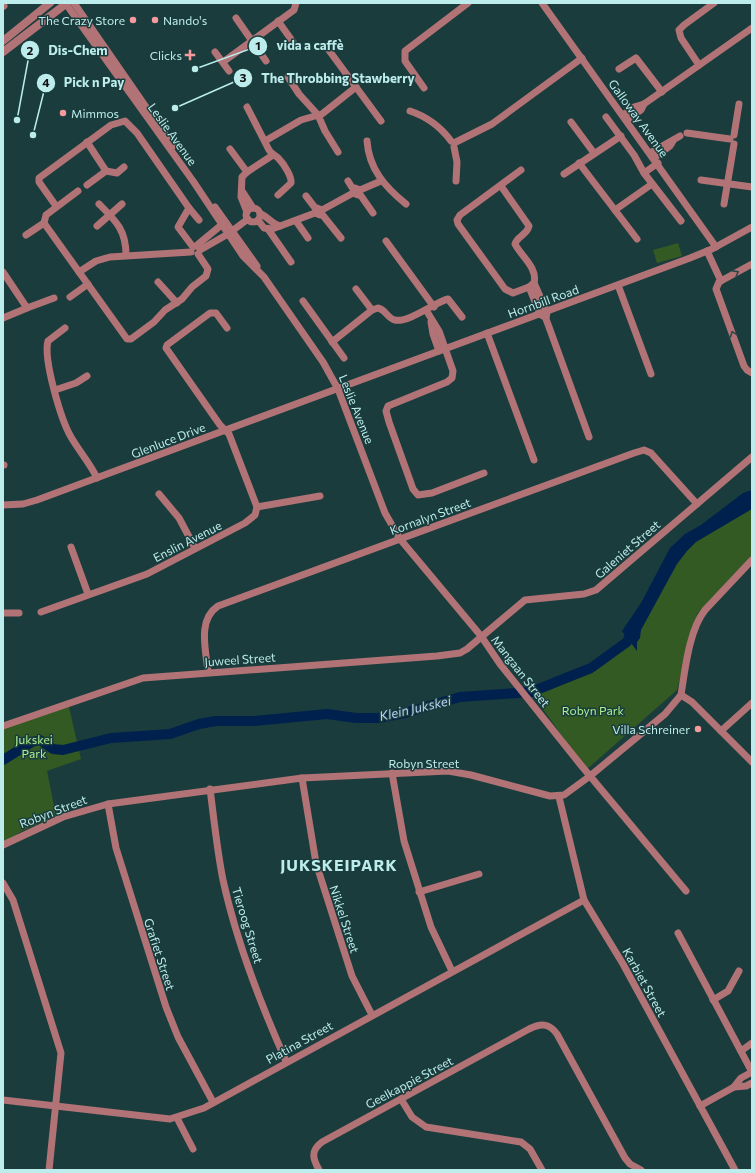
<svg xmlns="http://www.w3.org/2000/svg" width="755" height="1173" viewBox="0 0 755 1173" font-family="Commissioner,sans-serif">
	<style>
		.green { fill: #345a23 }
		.water { fill: #00214e }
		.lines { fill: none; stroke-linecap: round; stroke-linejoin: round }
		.river { stroke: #00214e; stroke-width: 10 }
		.minor { stroke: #b17376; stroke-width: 7 }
		.tertiary { stroke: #b17376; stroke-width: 8 }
		.oneway { stroke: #314445 }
		.poi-dot { fill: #f59b9e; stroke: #1a3c3c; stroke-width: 1.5 }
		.labels { text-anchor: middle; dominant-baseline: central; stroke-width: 3; stroke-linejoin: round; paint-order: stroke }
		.poi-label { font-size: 12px; fill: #bcecec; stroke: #1a3c3c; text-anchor: end }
		.street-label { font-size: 12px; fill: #bcecec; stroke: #1a3c3c }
		.park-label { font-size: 12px; fill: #adf191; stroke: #1a3c3c }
		.water-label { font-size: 13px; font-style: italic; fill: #b8d2f6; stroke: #1a3c3c }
		.district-label { font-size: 16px; font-weight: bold; letter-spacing: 1px; fill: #bcecec; stroke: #1a3c3c }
		.leader { fill: none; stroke: #bcecec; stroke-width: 1.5 }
		.callout-dot { fill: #bcecec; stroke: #1a3c3c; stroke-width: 1.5 }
		.mark-label { font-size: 12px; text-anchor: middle; font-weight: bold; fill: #111 }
		.callout-label { font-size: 13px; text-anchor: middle; font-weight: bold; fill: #bcecec; stroke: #1a3c3c; stroke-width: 3; stroke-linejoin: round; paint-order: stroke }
	</style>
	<rect width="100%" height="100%" fill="#1a3c3c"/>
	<g class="green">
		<path d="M678,243L682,256L657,263L653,250Z"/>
		<path d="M752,495V555L697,614L677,690L586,770L531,692L591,668L627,642L634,624L678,549Z"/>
		<path d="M68,703L81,759L47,771L56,816L22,831L3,843V726Z"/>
	</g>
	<path class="water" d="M752,490V509L696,542L687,551L677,564L641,630L640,638L637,642V651L622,631L641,603L670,548L685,534L701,525L743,493Z"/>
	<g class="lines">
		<path class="river" d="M3,760L32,742L40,740L53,749L63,750L111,738L170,734L199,724L216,721H254L327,714L356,718H378L405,713L460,697L531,692L591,668L627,642L633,627"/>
		<g class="minor">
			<path d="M74,3L173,146"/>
			<path d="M542,3L716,247"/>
			<path d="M66,4L193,181L243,256L264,277L323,362L338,389L385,513L400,539L481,636L500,664L580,764L686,891"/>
			<path d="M3,5L4,6"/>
			<path d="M236,18L266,61"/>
			<path d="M278,21L293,42"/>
			<path d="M328,49L381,121"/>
			<path d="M215,52L229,71"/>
			<path d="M223,62L294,10L296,3"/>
			<path d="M699,65L681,38L679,30L684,25L714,3"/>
			<path d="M619,69L636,58L662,92"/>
			<path d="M288,77L299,94L318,115L325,131L338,152"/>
			<path d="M424,88L405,61V51L468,3"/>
			<path d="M247,107L269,150C272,155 276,155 279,159C284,164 292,177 291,183L278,195"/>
			<path d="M410,111C428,117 440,126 451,141"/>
			<path d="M623,115L634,107L644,104L752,28"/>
			<path d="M606,117L634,155L644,173L681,221"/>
			<path d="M627,120L641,110L644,104"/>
			<path d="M571,122L594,153"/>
			<path d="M687,133L730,139"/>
			<path d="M734,135L739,104"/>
			<path d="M265,141L301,120L322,114L356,87"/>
			<path d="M367,141C369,169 385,187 406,204"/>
			<path d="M87,142L106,171"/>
			<path d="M456,142L492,124L582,58"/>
			<path d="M454,147L457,162L456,181"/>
			<path d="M230,149L247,172"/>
			<path d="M650,153L680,136"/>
			<path d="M654,158L670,146L673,141"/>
			<path d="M579,163L637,239"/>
			<path d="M644,173L658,163"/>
			<path d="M564,174L621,136"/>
			<path d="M701,180L752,187"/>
			<path d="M348,181L353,189"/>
			<path d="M87,185L106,171L117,173L124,167"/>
			<path d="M501,186L529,226C527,235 517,236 515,244C521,256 538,268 534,283L529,287L513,293L505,289L458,224L457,220L460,215L521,170"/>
			<path d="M360,190L381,181"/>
			<path d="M78,191L46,215L44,223L127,339H131L154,322L165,310L182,299L192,287L206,276L208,269L198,254"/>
			<path d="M242,191L253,208"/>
			<path d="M359,193L373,213"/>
			<path d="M306,196L316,209"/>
			<path d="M99,204C116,221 126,230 126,255"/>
			<path d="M724,204L734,144"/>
			<path d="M56,206L39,182V178L111,125L125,121L137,133L189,208L178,227L193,247"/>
			<path d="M215,207L257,266"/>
			<path d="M189,208L199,220"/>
			<circle cx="253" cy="215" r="7"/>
			<path d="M322,210L353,193L355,188L360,190L358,195L353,193"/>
			<path d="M615,210L652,184"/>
			<path d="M247,212L241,197L242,177L247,172L273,155"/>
			<path d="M321,213L341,238"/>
			<path d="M261,214C268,217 272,224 280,226"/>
			<path d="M258,220L264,228L272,229L315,213L320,215L322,210L317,208L315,213"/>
			<path d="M296,221L308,238"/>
			<path d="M97,226L122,204"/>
			<path d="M268,229L291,262"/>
			<path d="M26,235L44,223"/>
			<path d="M386,241L434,307"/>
			<path d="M196,246L225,222"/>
			<path d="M200,250L228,234L248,219"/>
			<path d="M707,251L721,281"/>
			<path d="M752,264L719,282L716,289L744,366L747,370L752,373"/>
			<path d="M3,272L27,308L54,298"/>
			<path d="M79,272L96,261L110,257L191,252"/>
			<path d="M158,282L177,303"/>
			<path d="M534,283L547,312L546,319L549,327L589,437"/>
			<path d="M618,285L651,374"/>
			<path d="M529,287L540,314L543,316"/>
			<path d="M356,289L372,310"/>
			<path d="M70,297L88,284"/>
			<path d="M303,301L344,358"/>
			<path d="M426,310L439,331L453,371L452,378L447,382L388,406L386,411L389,422L413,489L418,495L432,493L484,473"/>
			<path d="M3,318L27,308"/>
			<path d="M431,322L433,334L439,351"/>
			<path d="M65,328L48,341C43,359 61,420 71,437C79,451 90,463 97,478"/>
			<path d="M487,333L534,460"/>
			<path d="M332,342L372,310L378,308C385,309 388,319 395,320C409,323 435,302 448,299L462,317"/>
			<path d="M55,390L76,383L87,376"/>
			<path d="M3,465H4"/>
			<path d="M159,494L179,518L195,548"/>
			<path d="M3,505L23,504L37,500L690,258L712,249L752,227"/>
			<path d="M257,507L320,496"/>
			<path d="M71,547L88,594"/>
			<path d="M41,612L147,574L245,523L255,515L257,507L229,434L220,425L166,348L167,345L210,313H216L227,328"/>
			<path d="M3,613H19"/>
			<path d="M208,672C206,650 197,620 218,606L634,453L644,450L651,453L697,504"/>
			<path d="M681,695L692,702L752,762"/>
			<path d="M3,726L143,678L437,656L460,653L467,649L525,600L584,594L596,590L752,457"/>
			<path d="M721,731L752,703"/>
			<path d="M392,773L404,841L431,927L452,971"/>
			<path d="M302,778L316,863L352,976L372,1015"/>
			<path d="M210,789C214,819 217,850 223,880C236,940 261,1005 286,1061"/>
			<path d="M559,797L584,900L623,964L735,1170"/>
			<path d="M108,804L116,848L166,1007L178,1037L213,1102"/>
			<path d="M3,845L63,817L108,804L302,778L448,771L471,775L550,796L564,795L590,776L665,714L681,695C685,670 689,630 705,610L752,560"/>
			<path d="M3,883L13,900L61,1053L49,1170"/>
			<path d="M419,892L479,874"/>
			<path d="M678,933L752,1072"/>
			<path d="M713,1000L728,991L739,971"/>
			<path d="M741,1051L752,1043"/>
			<path d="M734,1087L746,1086L752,1083"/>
			<path d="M401,1099L412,1117L426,1127L521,1142L530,1149L542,1170"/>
			<path d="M3,1100L170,1119L204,1108L584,900"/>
			<path d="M700,1106L734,1087L741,1078L752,1072"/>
			<path d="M177,1118L193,1149"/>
			<path d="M319,1170C313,1159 310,1151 322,1142L529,1029C541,1023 549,1023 557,1034L625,1158L630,1164L641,1170"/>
		</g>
		<g class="tertiary">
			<path d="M3,41L50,3"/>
			<path d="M3,52L67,3"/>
		</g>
	</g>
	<defs><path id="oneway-chevron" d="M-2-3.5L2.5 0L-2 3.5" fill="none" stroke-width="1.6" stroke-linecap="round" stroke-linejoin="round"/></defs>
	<g class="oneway">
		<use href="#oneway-chevron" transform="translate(736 273) rotate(-29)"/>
		<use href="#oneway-chevron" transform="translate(733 334) rotate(-110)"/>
	</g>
	<g class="poi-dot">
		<circle cx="133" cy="20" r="4"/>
		<circle cx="155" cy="20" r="4"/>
		<path d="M188 49h4v4h4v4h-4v4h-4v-4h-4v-4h4z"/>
		<circle cx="63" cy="113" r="4"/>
		<circle cx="698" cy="729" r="4"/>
	</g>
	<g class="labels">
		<g class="poi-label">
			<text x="125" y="20">The Crazy Store</text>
			<text x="163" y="20" text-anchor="start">Nando's</text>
			<text x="182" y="55">Clicks</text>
			<text x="71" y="113" text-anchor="start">Mimmos</text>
			<text x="690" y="729">Villa Schreiner</text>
		</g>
		<g class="street-label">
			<text transform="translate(639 118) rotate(54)">Galloway Avenue</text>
			<text transform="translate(173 134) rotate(54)">Leslie Avenue</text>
			<text transform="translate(543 301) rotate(-20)">Hornbill Road</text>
			<text transform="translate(357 409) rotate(68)">Leslie Avenue</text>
			<text transform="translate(168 440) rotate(-21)">Glenluce Drive</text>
			<text transform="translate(430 516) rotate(-20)">Kornalyn Street</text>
			<text transform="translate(187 541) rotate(-27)">Enslin Avenue</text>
			<text transform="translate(627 549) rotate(-41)">Galeniet Street</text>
			<text transform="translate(240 659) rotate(-4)">Juweel Street</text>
			<text transform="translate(521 671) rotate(52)">Mangaan Street</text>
			<text x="424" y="763">Robyn Street</text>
			<text transform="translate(53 811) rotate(-21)">Robyn Street</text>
			<text transform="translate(345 919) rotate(72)">Nikkel Street</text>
			<text transform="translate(248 925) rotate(73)">Tieroog Street</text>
			<text transform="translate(160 954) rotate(72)">Grafiet Street</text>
			<text transform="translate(645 982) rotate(61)">Karbiet Street</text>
			<text transform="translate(299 1042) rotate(-29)">Platina Street</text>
			<text transform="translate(409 1082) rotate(-28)">Geelkappie Street</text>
		</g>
		<g class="park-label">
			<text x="593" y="710">Robyn Park</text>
			<text x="34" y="739">Jukskei<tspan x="34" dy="14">Park</tspan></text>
		</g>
		<g class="water-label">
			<text transform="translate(415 708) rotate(-13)">Klein Jukskei</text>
		</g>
		<g class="district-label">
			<text x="339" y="864">JUKSKEIPARK</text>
		</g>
	</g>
	<path class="leader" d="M195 69L258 46M17 120L30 50M175 108L243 78M33 135L46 83"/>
	<g class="callout-dot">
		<circle cx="195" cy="69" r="4"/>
		<circle cx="17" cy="120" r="4"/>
		<circle cx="175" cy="108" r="4"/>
		<circle cx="33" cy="135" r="4"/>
		<circle cx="258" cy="46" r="10"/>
		<circle cx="30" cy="50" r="10"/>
		<circle cx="243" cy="78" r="10"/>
		<circle cx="46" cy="83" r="10"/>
	</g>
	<g class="mark-label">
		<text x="258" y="50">1</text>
		<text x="30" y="55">2</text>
		<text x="243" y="82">3</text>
		<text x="46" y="87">4</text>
	</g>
	<g class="callout-label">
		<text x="310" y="50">vida a caffè</text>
		<text x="78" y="55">Dis-Chem</text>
		<text x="338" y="83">The Throbbing Stawberry</text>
		<text x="94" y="87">Pick n Pay</text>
	</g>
	<rect width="755" height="1173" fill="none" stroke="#bcecec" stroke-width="8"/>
</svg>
